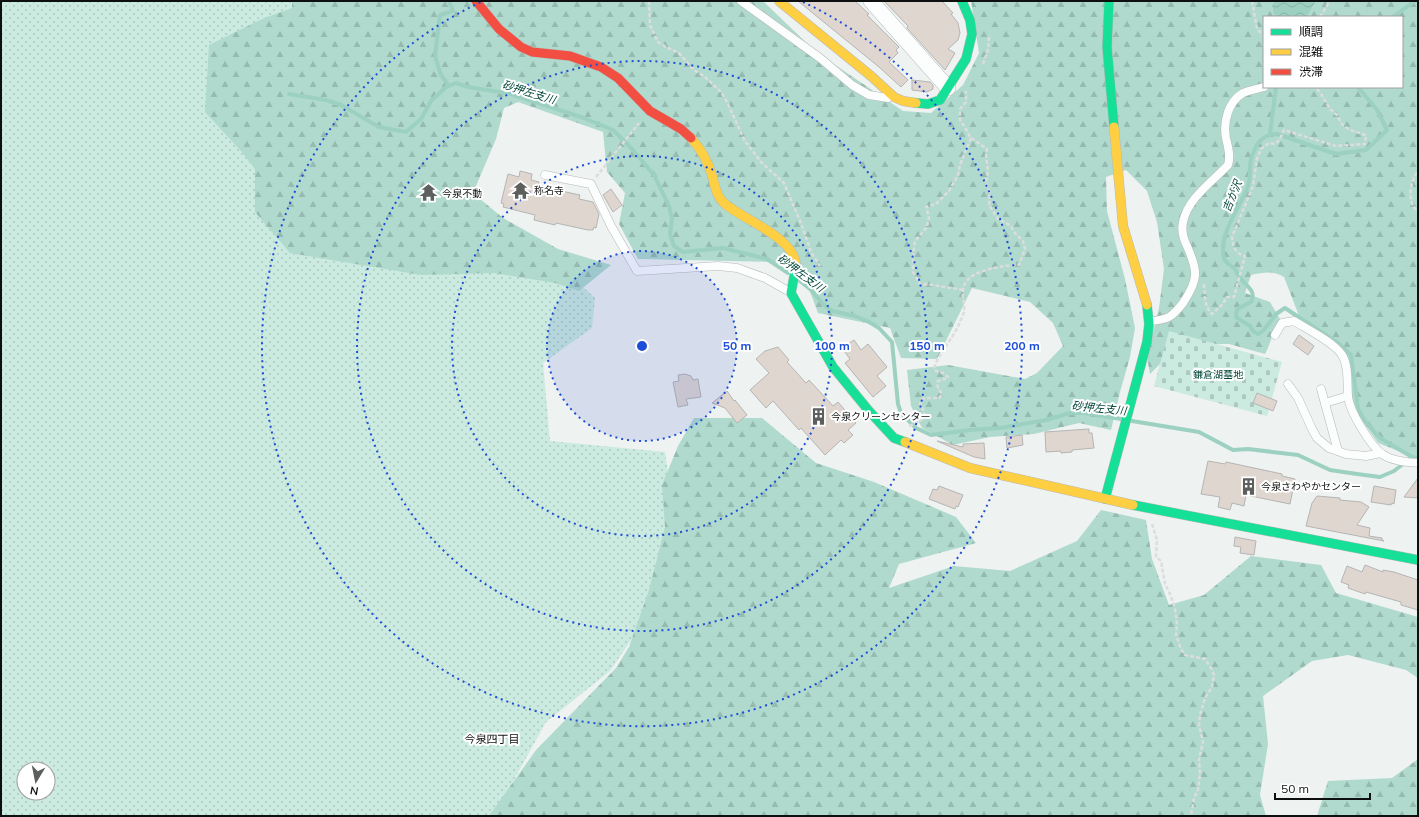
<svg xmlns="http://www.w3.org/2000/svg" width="1419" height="817" viewBox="0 0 1419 817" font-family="Mulish,'Noto Sans JP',sans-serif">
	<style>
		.green { fill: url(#green-dots); fill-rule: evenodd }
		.forest { fill: url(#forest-firs) }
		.cemetery { fill: url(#cemetery-stones) }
		.water { fill: url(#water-waves) }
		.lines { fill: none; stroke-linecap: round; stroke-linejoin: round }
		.stream { stroke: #9cd1c2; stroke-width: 4 }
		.building { fill: #e0d6d0; stroke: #b4b5b4 }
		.lane-casing { stroke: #b6b9b8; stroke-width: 9 }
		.street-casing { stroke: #b6b9b8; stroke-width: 16 }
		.fast-casing { stroke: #b6b9b8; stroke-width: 10 }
		.slow-casing { stroke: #b6b9b8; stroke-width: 10 }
		.jam-casing { stroke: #b6b9b8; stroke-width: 10 }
		.path { stroke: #dcdddc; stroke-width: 2.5; stroke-dasharray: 4 2; stroke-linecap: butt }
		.lane { stroke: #fcfdfd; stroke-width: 8 }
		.street { stroke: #fcfdfd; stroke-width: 15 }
		.fast { stroke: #16e098; stroke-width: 9 }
		.slow { stroke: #ffcf43; stroke-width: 9 }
		.jam { stroke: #f24e42; stroke-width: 9 }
		.ring { fill: none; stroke: #1d4ed8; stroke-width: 2; stroke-dasharray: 2 4 }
		.labels { text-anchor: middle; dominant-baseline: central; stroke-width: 4; stroke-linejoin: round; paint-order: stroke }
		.poi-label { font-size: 10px; fill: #0e100f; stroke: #fff; text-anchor: start }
		.park-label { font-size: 10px; fill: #014739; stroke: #fff }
		.water-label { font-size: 11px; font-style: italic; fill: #05493c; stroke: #fff }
		.neighbourhood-label { font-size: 11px; fill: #0e100f; stroke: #fff }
		.centre { fill: #1d4ed8; stroke: #fff; stroke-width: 2 }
		.ring-label { font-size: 12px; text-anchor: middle; font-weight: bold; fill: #1d4ed8; stroke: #fff; stroke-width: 4; stroke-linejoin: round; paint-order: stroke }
	</style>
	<defs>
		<pattern id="green-dots" width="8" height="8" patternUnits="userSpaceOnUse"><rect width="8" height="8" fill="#cbeae0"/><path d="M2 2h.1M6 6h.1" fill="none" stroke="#adc8bf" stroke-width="1.8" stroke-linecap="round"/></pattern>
		<pattern id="forest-firs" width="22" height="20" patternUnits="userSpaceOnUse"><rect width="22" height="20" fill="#afdacd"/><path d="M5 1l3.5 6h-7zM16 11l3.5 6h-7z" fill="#95baaf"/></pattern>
		<pattern id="cemetery-stones" width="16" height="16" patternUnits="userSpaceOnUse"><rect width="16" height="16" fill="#cbeae0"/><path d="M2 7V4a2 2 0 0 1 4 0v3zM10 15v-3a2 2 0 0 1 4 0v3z" fill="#adc8bf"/></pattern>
		<pattern id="water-waves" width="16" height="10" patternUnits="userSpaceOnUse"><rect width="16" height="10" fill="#9cd1c2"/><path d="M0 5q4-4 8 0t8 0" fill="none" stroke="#85b2a6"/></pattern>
	</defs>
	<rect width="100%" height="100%" fill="#eef2f0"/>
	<path class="green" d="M1,1H319L326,82L555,262L595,298L592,328L543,363L550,441L665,452L674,515L659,599L610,671L546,722L494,816H1ZM24,769H48V793H24Z"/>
	<g class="forest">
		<path d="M292,1H763L816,52L903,111L931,113L963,85L979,53L971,1H1274L1272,6L1274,17H1264V87H1402V17H1307L1316,1H1418V459L1378,443L1354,409L1349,375L1341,349L1301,321L1284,277C1274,270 1262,273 1251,275L1245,293L1270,302L1280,319C1273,330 1271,343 1265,354L1229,344H1188L1164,360L1150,374L1147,357L1159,308L1164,269L1157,222L1147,191L1126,170L1106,177L1107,211L1125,279L1135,328L1130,357L1120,392L1111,430L1079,423L1034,434L990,437L953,445L922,428L911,406L907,370L948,365L1025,379L1037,373L1063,346L1053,323L1030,302L972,288L937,359L901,358L890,328L818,313L805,278L779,262L638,259L619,224L625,193L607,172L603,132L518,102L504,108L496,139L473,193L503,218L558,249L611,265L579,291L555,283L494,273L421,275L290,253L255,212V169L241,151L205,112L209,45L262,19L292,8Z"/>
		<path d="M694,418H762L816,463L874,482L956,517L976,543L899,564L889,588L954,566L1010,571L1077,541L1101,510L1146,520L1152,559L1169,605L1204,595L1251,556L1321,565L1336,593L1418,617V678L1406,670L1348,655L1312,661L1263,696L1268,744L1260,795L1266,816H489L536,750L616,668L629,647L649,590L665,527L662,485L678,446Z"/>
		<path d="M1418,759V816H1317L1328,781L1392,778Z"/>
	</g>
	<path class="cemetery" d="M1169,331L1282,362L1267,416L1154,386Z"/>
	<path class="water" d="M1274,1H1316L1307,17H1274L1272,6Z"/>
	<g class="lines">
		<g class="stream">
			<path d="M449,1L453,11L440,15L435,56L441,75L449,86"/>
			<path d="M1393,17L1415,1"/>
			<path d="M1358,87L1377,110L1387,130L1366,150L1336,154L1277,134C1269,134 1262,137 1257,145C1255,149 1252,155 1251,159C1249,168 1251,177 1248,186C1240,208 1218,234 1224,258C1225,263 1231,265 1235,269C1237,272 1238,276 1241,279C1246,286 1257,291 1251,302L1237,309L1236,317L1250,326L1253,331L1258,334L1263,331L1276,314L1285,308L1338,343L1351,355L1358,409L1365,421L1380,438L1412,457L1418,458"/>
			<path d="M289,94L326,100L341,105L379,127L406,132L421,119L431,101L446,87L456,83L468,87L511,94L584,118L613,130L632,149L654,175L669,206L672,218L670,234L674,246L683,252L723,248L767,259L788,273"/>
			<path d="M1270,134L1276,87"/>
			<path d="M800,281L810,289L824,305L832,311L855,316L869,322L879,328L892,342L898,404L901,413L916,428L931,435L970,430L1000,428L1046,420L1070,413H1084L1121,419"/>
			<path d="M1132,421L1199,432L1233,450L1248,449L1298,455L1330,470L1357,474L1380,477L1394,471L1412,457"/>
		</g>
	</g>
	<g class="building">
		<path d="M798,1H855L869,14L867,15L899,47L896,50L898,53L889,62L908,80L901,87L879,67Z"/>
		<path d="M884,1H942L953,13L951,14L958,23L960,33L958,40L948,49L955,53L945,70L907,28L908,26Z"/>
		<path d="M912,80L930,82L933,85V89L927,92L912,90Z"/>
		<path d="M520,171L532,174L531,180L539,182L538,186L580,195L579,199L593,202L599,214L596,228L594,227L593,230H588L556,223L555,225L534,220L535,215L503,207L504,204L501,203L508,174L519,177Z"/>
		<path d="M611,189L622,205L613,212L603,195Z"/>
		<path d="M1299,335L1314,346L1308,355L1293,344Z"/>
		<path d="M854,340L861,350L868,344L887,367L877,376L886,386L873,397L845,363L850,359L842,348Z"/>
		<path d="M778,347L789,360L787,362L806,383L809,380L833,406L838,402L856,423L848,430L853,435L844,443L841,440L825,455L801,428L799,430L773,401L766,408L750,390L769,373L756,359L765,351Z"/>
		<path d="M685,374L691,376L693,380L698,379L701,397L686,399L688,405L678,407L673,382L679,381L678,375Z"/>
		<path d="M727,391L734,401L735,400L747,415L737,423L725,408L712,403Z"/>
		<path d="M1257,393L1277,401L1273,411L1253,403Z"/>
		<path d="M1089,429V433H1092L1094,448L1072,450V452L1061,453V451L1046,452L1045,432Z"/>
		<path d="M1022,435L1023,445L1007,448L1006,437Z"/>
		<path d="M937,441L963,447V444L984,443L985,459L974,457Z"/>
		<path d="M1208,461L1225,464L1226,462L1282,474V476L1295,479L1290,504L1246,495L1244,506L1232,503L1230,510L1218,507L1220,497L1201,494Z"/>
		<path d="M1418,478V498L1404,497Z"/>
		<path d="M939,486L963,495L958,507L956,506L955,509L929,499L933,489L937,490Z"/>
		<path d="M1374,486L1396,490L1394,504L1392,503L1391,505L1371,502Z"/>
		<path d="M1317,496L1340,498V500L1361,502L1369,507L1357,525L1370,528L1369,536L1382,538V540L1384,541L1306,526L1312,503Z"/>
		<path d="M1235,537L1256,541L1254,555L1240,553L1241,547L1234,546Z"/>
		<path d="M1365,565L1383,572V570L1394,572L1418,580V610L1401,605V602L1366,592L1365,594L1348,588L1349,585L1341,582L1347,566L1362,572Z"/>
	</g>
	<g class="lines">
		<defs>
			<g id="lane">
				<path d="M741,1L820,58L852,85L869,95L888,98"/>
				<path d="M545,175L591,184L611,226L637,271L718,266L737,268L765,278L790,292"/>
				<path d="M1150,321C1168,320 1172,317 1183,303C1199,279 1198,271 1187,246C1183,238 1181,231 1183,222C1188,198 1212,182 1228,165C1231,156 1228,147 1226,138C1223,122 1228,102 1243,93C1249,90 1257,89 1264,87"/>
				<path d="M1275,335L1282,323L1294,321C1307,329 1335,343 1342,355C1349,366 1347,384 1348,397C1350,412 1370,445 1382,454C1392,461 1407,462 1418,463"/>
				<path d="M1288,384L1298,398L1312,429L1317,438L1329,448L1346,454L1366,456L1381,453"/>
				<path d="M1321,389L1338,451"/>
				<path d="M1325,403L1348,396"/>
			</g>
			<path id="street" d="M871,1L948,88"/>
			<g id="fast">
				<path d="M1109,1L1107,47L1114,127"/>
				<path d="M916,103L928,104L940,100L966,59L972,34L970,20L962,1"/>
				<path d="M796,266L791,293L833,367L869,411L894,438L905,442"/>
				<path d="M1105,499L1147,342L1149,324L1147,305"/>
				<path d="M1133,505L1418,560"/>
			</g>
			<g id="slow">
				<path d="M779,1L871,76L894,97L903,101L916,103"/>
				<path d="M1114,127L1123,226L1147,305"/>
				<path d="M691,138C700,148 708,162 712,175C715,185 716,196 724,203C743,220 795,237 796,266"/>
				<path d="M905,442L970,468L1133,505"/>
			</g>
			<path id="jam" d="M476,1L499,29L521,47L532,52L570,56L601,67L618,78L650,111L681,129L691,138"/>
		</defs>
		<use href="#lane" class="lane-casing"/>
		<use href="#street" class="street-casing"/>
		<use href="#fast" class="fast-casing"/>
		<use href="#slow" class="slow-casing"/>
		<use href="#jam" class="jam-casing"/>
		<g class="path">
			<path d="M649,1L650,25L658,42L664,46L679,53L694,70L705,77L721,92L726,100L745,141L761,162L784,183L801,223L811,252L820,266"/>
			<path d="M1252,1L1257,29L1264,36"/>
			<path d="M1320,17L1330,1"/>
			<path d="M983,64L988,50L989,37"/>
			<path d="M596,177L639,123"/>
			<path d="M1416,210C1407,199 1410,182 1418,171"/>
			<path d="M1204,284C1205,295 1204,306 1212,314L1222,305L1227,297H1234L1245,256C1235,254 1233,246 1232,237L1253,186L1257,159L1261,149L1269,143L1275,144L1280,139L1284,130L1336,146L1365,144L1366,135C1354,131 1341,129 1338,116L1330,109L1320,92L1315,87"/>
			<path d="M963,290L933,285L920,284L913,272V256L915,241L927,227L929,217L926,207L936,204L949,191L958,175L960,165L971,138"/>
			<path d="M909,426C923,420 929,418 920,404L922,399L925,398H939L942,395C940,390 936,387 938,381L948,378V377L943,373L936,371L934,368C940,351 953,339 960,322C961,319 964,314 964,311C965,303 961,294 964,286C968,270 1005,265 1019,265L1025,249L1023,241L1015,233L1010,225L998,219L989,205L990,193L986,183L988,170L986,155L987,149L970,137L965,127L960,120V109L966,102V91"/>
			<path d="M1152,524L1157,540L1156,557L1161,561L1165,584L1171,596L1175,609L1177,624L1176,635L1181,649L1185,655L1205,659L1211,668L1214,675L1212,687L1205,698L1200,715L1199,726L1203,741L1199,760L1200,774L1198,790L1194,798L1191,816"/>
		</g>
		<use href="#lane" class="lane"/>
		<use href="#street" class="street"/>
		<use href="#fast" class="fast"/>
		<use href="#slow" class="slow"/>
		<use href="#jam" class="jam"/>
	</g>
	<circle cx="642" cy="346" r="95" fill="#1d4ed8" fill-opacity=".12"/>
	<g class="ring">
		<circle cx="642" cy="346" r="95"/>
		<circle cx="642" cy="346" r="190"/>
		<circle cx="642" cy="346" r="285"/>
		<path d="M803 2A380 380 0 1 1 481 2"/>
	</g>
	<defs>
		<symbol id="temple-bare" viewBox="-9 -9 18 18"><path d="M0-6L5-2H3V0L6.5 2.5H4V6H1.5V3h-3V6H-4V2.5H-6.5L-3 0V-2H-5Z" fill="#5c5f5e" stroke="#fff" stroke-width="2.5" paint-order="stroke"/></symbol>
		<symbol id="building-bare" viewBox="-9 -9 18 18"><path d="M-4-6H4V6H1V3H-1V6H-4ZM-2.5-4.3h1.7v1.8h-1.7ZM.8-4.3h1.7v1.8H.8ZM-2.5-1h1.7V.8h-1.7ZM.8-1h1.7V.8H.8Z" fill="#5c5f5e" stroke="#fff" stroke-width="2.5" paint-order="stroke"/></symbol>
	</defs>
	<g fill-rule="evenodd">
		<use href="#temple-bare" x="508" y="178" width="25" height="25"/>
		<use href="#temple-bare" x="416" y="180" width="25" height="25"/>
		<use href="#building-bare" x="806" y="404" width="25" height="25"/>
		<use href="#building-bare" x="1236" y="474" width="25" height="25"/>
	</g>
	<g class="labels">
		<g class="poi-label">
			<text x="534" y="190">称名寺</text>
			<text x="442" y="193">今泉不動</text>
			<text x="831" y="416">今泉クリーンセンター</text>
			<text x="1261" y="486">今泉さわやかセンター</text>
		</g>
		<g class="park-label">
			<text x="1218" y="374">鎌倉湖墓地</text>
		</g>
		<g class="water-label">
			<text transform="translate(529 92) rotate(17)">砂押左支川</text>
			<text transform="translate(1232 196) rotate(-68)">吉が沢</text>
			<text transform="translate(801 273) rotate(37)">砂押左支川</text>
			<text transform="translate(1099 408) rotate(6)">砂押左支川</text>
		</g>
		<g class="neighbourhood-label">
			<text x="492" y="739">今泉四丁目</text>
		</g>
	</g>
	<circle cx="642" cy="346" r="6" class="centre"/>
	<g class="ring-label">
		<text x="737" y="350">50 m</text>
		<text x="832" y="350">100 m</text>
		<text x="927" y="350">150 m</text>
		<text x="1022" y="350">200 m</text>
	</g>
	<rect width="1419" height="817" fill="none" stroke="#0e100f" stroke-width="4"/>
	<rect x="1263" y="16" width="140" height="72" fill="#ffffff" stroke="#9f9f9f"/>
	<rect x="1271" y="29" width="20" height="6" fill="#16e098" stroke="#9f9f9f"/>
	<text x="1299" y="36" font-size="12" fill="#0e100f">順調</text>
	<rect x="1271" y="49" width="20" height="6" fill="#ffcf43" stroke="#9f9f9f"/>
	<text x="1299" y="56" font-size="12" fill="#0e100f">混雑</text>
	<rect x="1271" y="69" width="20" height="6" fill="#f24e42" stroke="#9f9f9f"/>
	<text x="1299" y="76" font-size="12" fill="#0e100f">渋滞</text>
	<g transform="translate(36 781) rotate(190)"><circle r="19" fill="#ffffff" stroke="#9f9f9f"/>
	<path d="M0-3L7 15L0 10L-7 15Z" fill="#5c5f5e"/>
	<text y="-6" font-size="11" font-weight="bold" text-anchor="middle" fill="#0e100f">N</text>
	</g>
	<path d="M1275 793v6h95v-6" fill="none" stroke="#0e100f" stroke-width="2"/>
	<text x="1281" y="793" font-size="12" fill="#0e100f" stroke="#ffffff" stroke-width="3" paint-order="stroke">50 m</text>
</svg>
